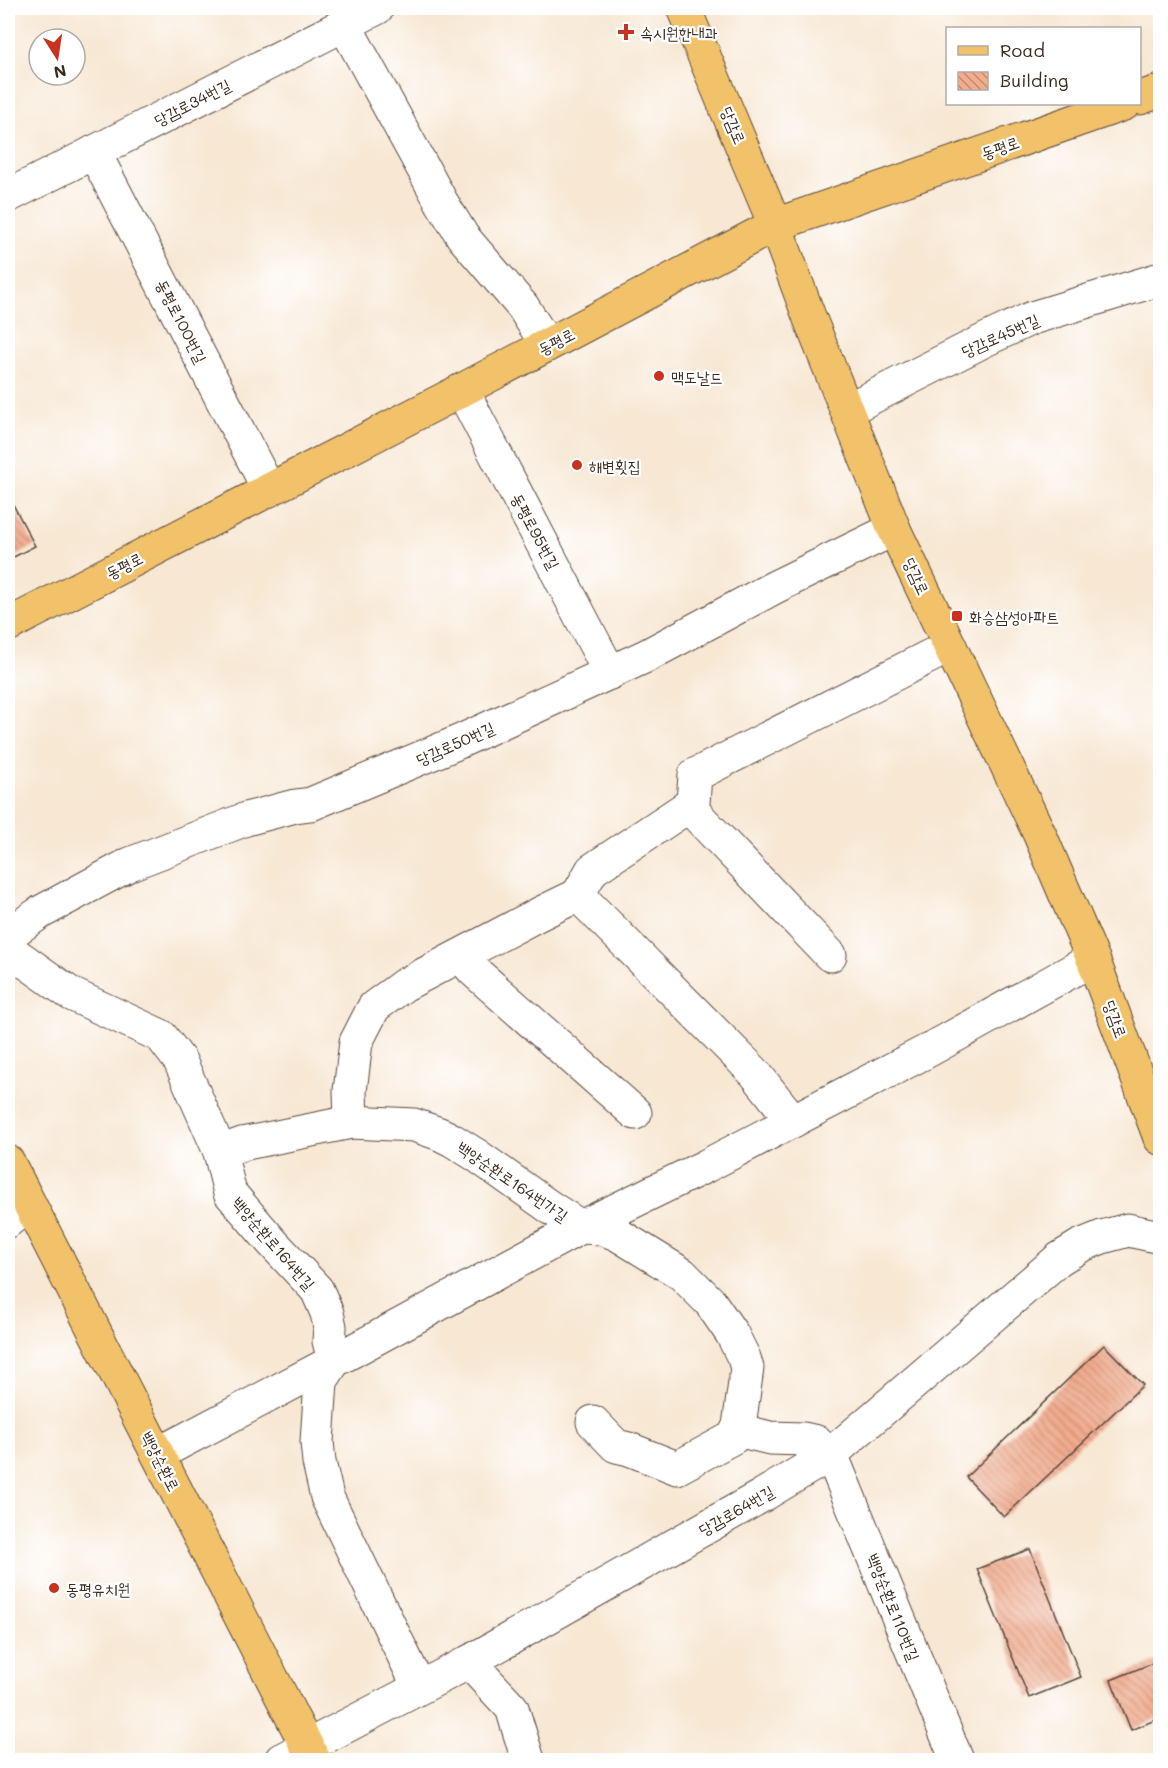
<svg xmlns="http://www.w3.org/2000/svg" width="1168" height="1768" viewBox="0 0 1168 1768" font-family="Mali,'Poor Story',sans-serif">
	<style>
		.building { fill: url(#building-back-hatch) }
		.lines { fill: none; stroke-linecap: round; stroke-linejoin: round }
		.minor-casing { stroke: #574639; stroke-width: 35 }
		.major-casing { stroke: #574639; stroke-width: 35 }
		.minor { stroke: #fff; stroke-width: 33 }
		.major { stroke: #f2c26a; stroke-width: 33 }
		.poi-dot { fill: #c8321e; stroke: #fff; stroke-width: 2 }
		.labels { text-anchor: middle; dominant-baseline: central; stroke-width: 4.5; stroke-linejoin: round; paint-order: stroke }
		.poi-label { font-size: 16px; fill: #3b2a1e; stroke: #fff; text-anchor: start }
		.street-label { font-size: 16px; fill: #3b2a1e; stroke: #fff }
	</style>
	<defs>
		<pattern id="building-back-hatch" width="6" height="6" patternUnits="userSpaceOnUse" patternTransform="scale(1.5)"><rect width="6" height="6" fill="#f2ac8e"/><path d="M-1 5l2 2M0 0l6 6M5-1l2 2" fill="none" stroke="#c58c73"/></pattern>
	</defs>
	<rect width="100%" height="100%" fill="#fff"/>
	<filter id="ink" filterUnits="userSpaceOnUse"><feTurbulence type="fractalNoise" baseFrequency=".0167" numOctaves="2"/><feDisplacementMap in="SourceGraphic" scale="12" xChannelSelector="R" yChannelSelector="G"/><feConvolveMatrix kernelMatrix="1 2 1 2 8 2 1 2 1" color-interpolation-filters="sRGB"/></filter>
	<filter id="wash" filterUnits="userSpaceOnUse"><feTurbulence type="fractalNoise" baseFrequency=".008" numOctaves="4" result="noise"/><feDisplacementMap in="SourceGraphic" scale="24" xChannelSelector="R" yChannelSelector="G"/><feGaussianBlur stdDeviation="1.35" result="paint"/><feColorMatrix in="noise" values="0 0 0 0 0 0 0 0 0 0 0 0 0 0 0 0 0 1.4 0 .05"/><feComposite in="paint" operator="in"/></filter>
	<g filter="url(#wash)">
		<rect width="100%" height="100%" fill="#f7e7d3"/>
		<g id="blocks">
			<g class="building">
				<path d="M8,495L35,546L8,560Z"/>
				<path d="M1104,1345L1143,1385L1004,1517L966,1477Z"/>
				<path d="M1030,1549L1081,1677L1029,1698L977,1569Z"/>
				<path d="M1160,1660V1718L1131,1730L1111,1680Z"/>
			</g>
		</g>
	</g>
	<g filter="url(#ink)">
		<use href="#blocks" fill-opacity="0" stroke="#574639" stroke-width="1.5"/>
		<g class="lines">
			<defs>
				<g id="minor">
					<path d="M344,24L442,203L463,237L523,307L547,345"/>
					<path d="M94,152L269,490"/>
					<path d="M8,196L377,8"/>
					<path d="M462,390L610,673"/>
					<path d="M847,410L987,339L1032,318L1160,279"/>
					<path d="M688,806L830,955"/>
					<path d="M578,895L592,870L693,803L695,775L950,646"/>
					<path d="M8,935L41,912L130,864L246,819L295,806L311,804L454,744L646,656L775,587L894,529"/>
					<path d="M8,949L71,994L161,1036L180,1061L220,1152L230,1193L272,1242L317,1290L327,1313L330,1327L329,1341L334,1361L321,1381L317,1442L319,1462L327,1497L419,1687"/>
					<path d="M461,956L474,971L635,1113"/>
					<path d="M351,1122L350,1091L356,1042L374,1007L404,985L539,914L578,895L755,1073L793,1121"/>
					<path d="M220,1152L242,1144L351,1122L414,1125L440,1134L452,1140L476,1155L551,1208L581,1227L601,1228L617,1234L682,1274L710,1302L732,1334L744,1358L747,1368L739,1426L734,1437L677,1468L629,1449L616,1446L593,1422"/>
					<path d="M8,1221L29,1204"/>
					<path d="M737,1430L770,1438L804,1439L817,1442L831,1454L957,1760"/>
					<path d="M158,1454L334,1361L581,1227L706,1166L931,1049L1093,959"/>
					<path d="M469,1662L512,1708L528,1760"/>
					<path d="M281,1760L469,1662L763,1495L831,1454L1059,1259L1080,1246L1102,1237L1128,1230L1160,1237"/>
				</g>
				<g id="major">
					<path d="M684,8L775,225L810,319L894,529L1040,835L1093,959L1160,1138"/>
					<path d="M1140,98L1160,91"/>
					<path d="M8,625L462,390L775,225L1124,104"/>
					<path d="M8,1162L314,1760"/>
				</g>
			</defs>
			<use href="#minor" class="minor-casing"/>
			<use href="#major" class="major-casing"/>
			<use href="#minor" class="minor"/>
			<use href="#major" class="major"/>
		</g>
	</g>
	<g class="poi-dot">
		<path d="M623 23h6v6h6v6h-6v6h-6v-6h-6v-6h6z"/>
		<circle cx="659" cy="376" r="6"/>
		<circle cx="577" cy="465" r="6"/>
		<rect x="951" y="610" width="12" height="12" rx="3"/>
		<circle cx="54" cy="1588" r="6"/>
	</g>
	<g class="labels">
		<g class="poi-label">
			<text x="640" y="32">속시원한내과</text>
			<text x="671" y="376">맥도날드</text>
			<text x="589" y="465">해변횟집</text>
			<text x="969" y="616">화승삼성아파트</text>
			<text x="66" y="1588">동평유치원</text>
		</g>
		<g class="street-label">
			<text transform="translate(192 102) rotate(-27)">당감로34번길</text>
			<text transform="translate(734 125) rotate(67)">당감로</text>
			<text transform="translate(1000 147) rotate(-19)">동평로</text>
			<text transform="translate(182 321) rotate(63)">동평로100번길</text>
			<text transform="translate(1000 335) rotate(-24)">당감로45번길</text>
			<text transform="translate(556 341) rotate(-28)">동평로</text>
			<text transform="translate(536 531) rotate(62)">동평로95번길</text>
			<text transform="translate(124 565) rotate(-27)">동평로</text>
			<text transform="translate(917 576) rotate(65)">당감로</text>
			<text transform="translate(455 743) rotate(-24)">당감로50번길</text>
			<text transform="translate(1116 1019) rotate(70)">당감로</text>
			<text transform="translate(513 1181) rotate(34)">백양순환로164번가길</text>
			<text transform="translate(274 1243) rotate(49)">백양순환로164번길</text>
			<text transform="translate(161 1461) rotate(63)">백양순환로</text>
			<text transform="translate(736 1510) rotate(-30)">당감로64번길</text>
			<text transform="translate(894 1607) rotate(68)">백양순환로110번길</text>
		</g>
	</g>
	<rect width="1168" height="1768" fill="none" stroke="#fff" stroke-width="30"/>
	<rect x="946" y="27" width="195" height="78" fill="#ffffff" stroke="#b1aaa5" stroke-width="1.5"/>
	<rect x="958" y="46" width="30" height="9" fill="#f2c26a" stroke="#b1aaa5" stroke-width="1.5"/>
	<text x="1000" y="57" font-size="18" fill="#3b2a1e">Road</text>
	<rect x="958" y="72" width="30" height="18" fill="url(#building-back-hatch)" stroke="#b1aaa5" stroke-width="1.5"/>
	<text x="1000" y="87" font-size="18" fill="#3b2a1e">Building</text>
	<g transform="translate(57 57) rotate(168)"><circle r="28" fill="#ffffff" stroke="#b1aaa5" stroke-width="1.5"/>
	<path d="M0-4.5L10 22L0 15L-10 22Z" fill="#c8321e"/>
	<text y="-9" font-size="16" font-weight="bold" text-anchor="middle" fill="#3b2a1e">N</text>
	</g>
</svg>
